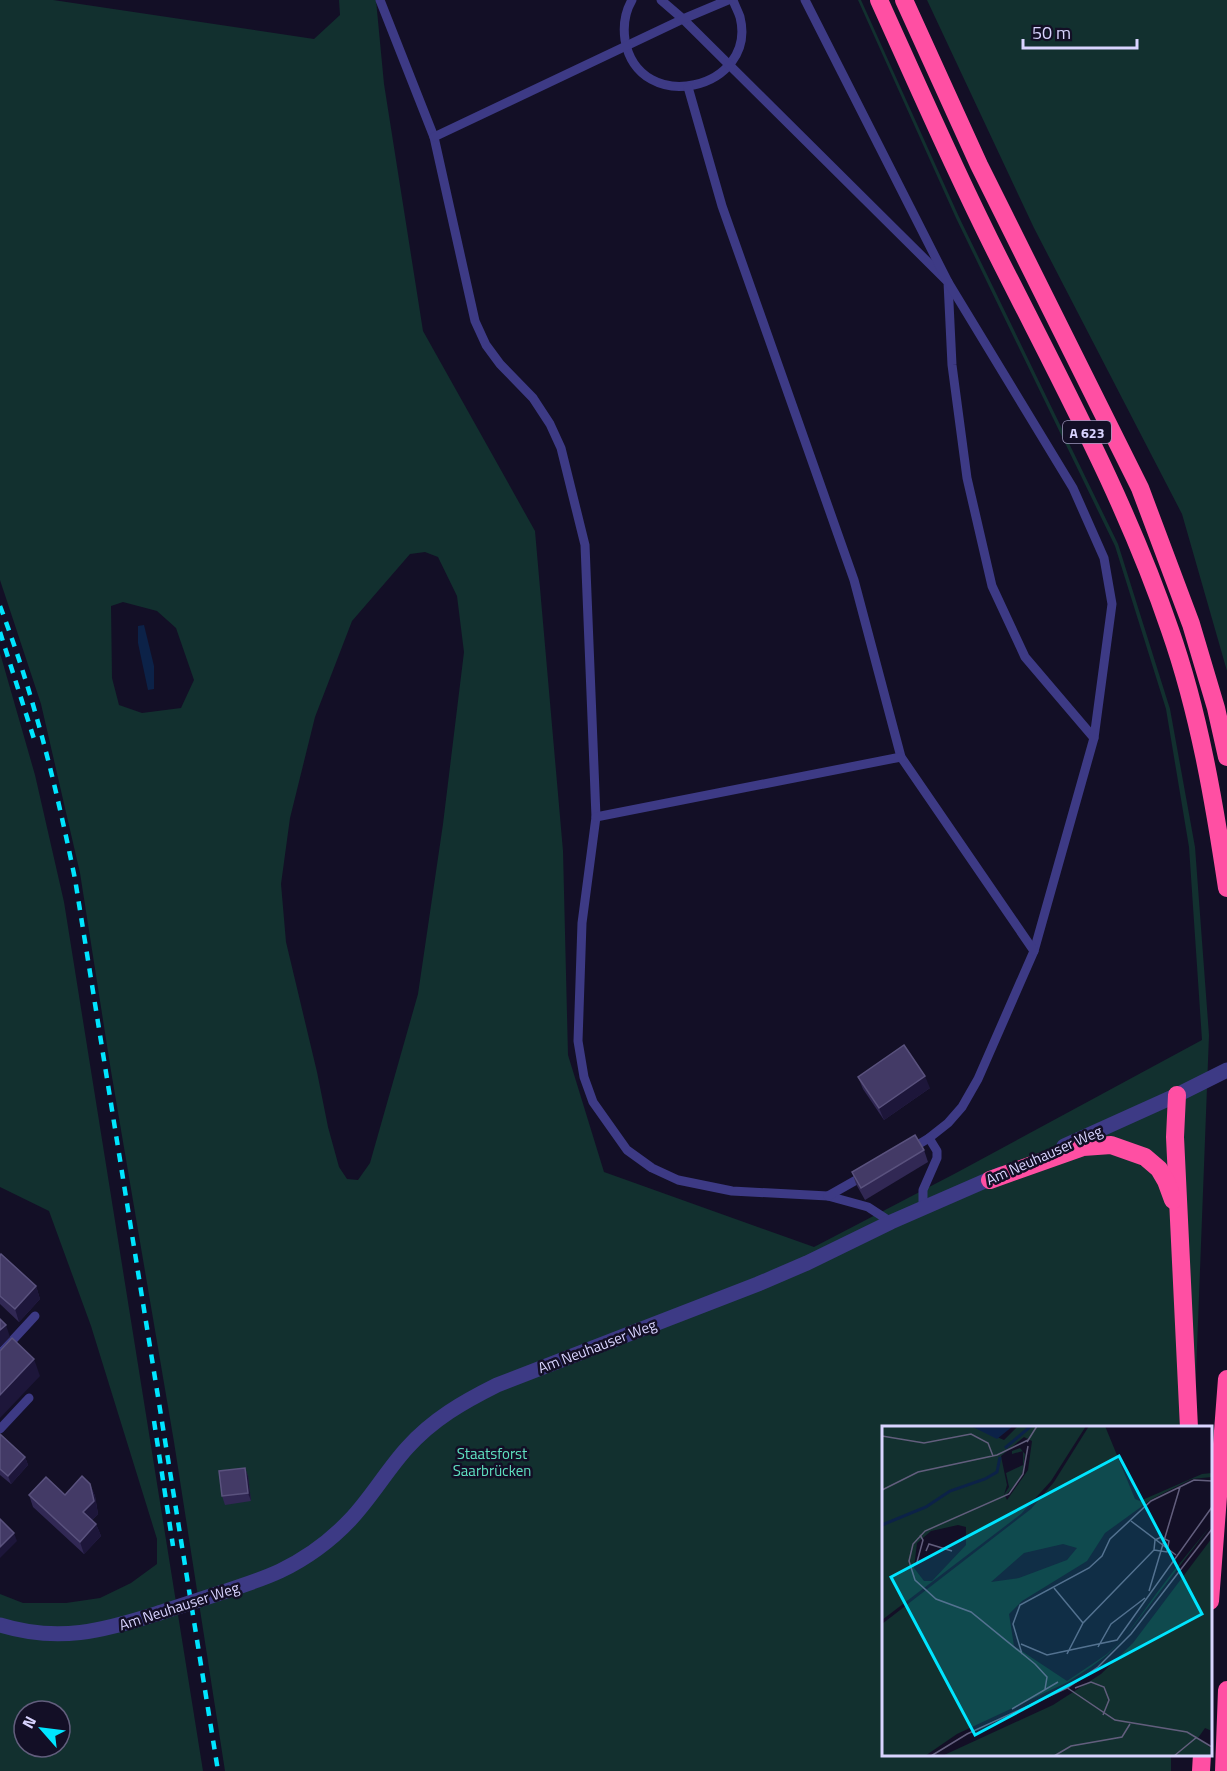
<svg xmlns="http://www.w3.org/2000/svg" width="1227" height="1771" viewBox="0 0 1227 1771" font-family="'Titillium Web',sans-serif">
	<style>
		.green { fill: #12302f; fill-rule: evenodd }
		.water { fill: #0c2248 }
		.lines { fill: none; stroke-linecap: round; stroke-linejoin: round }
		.service { stroke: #3d3a85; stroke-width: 9 }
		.tertiary { stroke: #3d3a85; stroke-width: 15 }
		.motorway { stroke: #ff4fa3; stroke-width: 18 }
		.rail { stroke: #00e5ff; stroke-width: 4.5; stroke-dasharray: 9 8; stroke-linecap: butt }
		.tertiary-bridge { stroke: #3d3a85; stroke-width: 15 }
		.wall { fill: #312854 }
		.shaded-wall { fill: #1d163a }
		.building { fill: #433a66; stroke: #5a527e; stroke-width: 1.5 }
		.labels { text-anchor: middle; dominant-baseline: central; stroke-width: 5; stroke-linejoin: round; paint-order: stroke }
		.shield { fill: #130f26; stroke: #9e99be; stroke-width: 1.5 }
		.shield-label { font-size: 14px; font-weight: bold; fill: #d9d4ff }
		.street-label { font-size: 15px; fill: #d9d4ff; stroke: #130f26 }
		.park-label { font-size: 15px; fill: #5fe0c0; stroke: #130f26 }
		.inset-river { fill: none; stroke: #0c2248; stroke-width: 3 }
		.inset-road { fill: none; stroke: #625e7d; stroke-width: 1.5 }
		.view { fill: #00e5ff; fill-opacity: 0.15; stroke: #00e5ff; stroke-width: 3 }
		.inset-edge { fill: none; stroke: #d9d4ff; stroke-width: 3 }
	</style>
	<rect width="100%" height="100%" fill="#130f26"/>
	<g class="green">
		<path d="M0,0H53L314,39L340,15L339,0H376L384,84L423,331L535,531L563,851L568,1055L604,1172L814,1247L956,1173L1202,1040L1189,847L1166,709L1115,546L956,218L858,0H861L959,217L1118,544L1170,709L1195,847L1209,1035L1194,1427L884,1428V1754L1171,1755V1771H225L174,1442L111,1071L80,873L41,704L0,580ZM425,552L438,557L457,596L464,652L443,824L418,994L370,1163L358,1180L347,1179L339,1167L328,1127L317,1072L286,942L281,884L290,818L315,717L352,621L410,554ZM123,602L157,611L176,628L194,680L181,708L142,713L119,705L112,678L111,606Z"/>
		<path d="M927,0H1227V671L1182,514L1034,228Z"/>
		<path d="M0,653L35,775L64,902L203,1771H0V1594L23,1603H66L100,1598L131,1583L157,1564V1539L91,1326L49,1211L0,1187ZM24,1711H60V1747H24Z"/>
	</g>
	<path class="water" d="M144,625L154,666V689L148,690L138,643V626Z"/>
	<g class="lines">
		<g class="service">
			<path d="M380,0L434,137L475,321L486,345L500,364L533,398L550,424L561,448L585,545L596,817L582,923L578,1041L584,1077L593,1102L627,1150L652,1168L678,1180L732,1191L828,1196L868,1207L891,1222"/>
			<path d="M632,0C625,12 623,26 625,40C639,118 758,89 740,17C738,11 735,6 733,0"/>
			<path d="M661,0L683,19L948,282L952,365L967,478L992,586L1025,657L1094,738"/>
			<path d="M805,0L948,282L1073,488L1104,558L1112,604L1094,738L1034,951L978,1079L962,1107L948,1123L929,1138L911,1149"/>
			<path d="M688,87L722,206L854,580L901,757L1034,951"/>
			<path d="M434,137L683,19L728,0"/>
			<path d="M596,817L901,757"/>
			<path d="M828,1196L865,1175"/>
			<path d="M923,1208V1190L937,1158V1151L929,1138"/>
			<path d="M0,1354L35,1316"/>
			<path d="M0,1429L29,1398"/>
		</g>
		<g class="tertiary">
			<path d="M1064,1146L1177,1095L1227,1070"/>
			<path d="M220,1593C240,1586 261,1580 280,1571C305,1559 331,1540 350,1520C371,1498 387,1470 407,1448C433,1419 463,1402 497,1385L758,1284L807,1263L891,1222L1001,1174"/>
			<path d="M0,1625C58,1643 103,1631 159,1613"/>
		</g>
		<g class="motorway">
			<path d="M879,0C922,95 964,191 1012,284C1069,397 1129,509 1170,630C1199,713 1214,801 1227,888"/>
			<path d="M904,0L979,165L1140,488L1191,624L1216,708L1227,757"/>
			<path d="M1177,1095L1175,1137L1189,1428"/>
			<path d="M990,1180L1083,1147L1111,1145L1145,1157L1159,1169L1166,1181L1173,1200"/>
			<path d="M1210,1601L1227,1379"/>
			<path d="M1201,1771L1202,1754"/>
			<path d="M1224,1771L1227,1690"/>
		</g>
		<g class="rail">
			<path d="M0,606C34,695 56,786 75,879L218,1771"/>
			<path d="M0,632L35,742"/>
			<path d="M154,1421L173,1546"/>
		</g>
		<path class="tertiary-bridge" d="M159,1613L220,1593"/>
	</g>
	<g class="wall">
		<path d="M858,1077L930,1088L884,1120L863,1089Z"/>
		<path d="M924,1150L928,1162L865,1200L856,1184L852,1172Z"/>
		<path d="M0,1256L36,1286L40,1299L19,1322L0,1304Z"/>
		<path d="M0,1434L25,1457L28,1465L11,1484L0,1475Z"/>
		<path d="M245,1468L248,1476L251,1501L225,1505L222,1496Z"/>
		<path d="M90,1484L95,1496L98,1514L92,1520L96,1524L101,1536L84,1554L33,1507L29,1495H65Z"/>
	</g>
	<g class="shaded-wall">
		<path d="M925,1076L930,1088L884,1120L879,1108Z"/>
		<path d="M36,1286L40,1299L19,1322L15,1309Z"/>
		<path d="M6,1325L10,1337L0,1347V1330Z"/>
		<path d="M34,1359L40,1376L0,1418V1395Z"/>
		<path d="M25,1457L28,1465L11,1484L8,1476Z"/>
		<path d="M245,1468L248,1476L251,1501L248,1493Z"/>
		<path d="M90,1484L95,1496L98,1514L88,1524L83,1512Z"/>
		<path d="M96,1524L101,1536L84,1554L80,1542Z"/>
		<path d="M14,1533L17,1541L0,1558V1547Z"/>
	</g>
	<g class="building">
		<path d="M904,1045L925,1076L879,1108L858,1077Z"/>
		<path d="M915,1135L924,1150L861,1188L852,1172Z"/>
		<path d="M1,1254L36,1286L15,1309L0,1296V1256Z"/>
		<path d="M0,1319L6,1325L0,1330Z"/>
		<path d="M12,1338L34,1359L0,1395V1351Z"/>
		<path d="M0,1434L25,1457L8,1476L0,1469Z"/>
		<path d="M245,1468L248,1493L222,1496L219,1471Z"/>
		<path d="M82,1476L90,1484L94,1501L83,1512L96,1524L80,1542L29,1495L46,1477L65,1495Z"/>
		<path d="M0,1519L14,1533L0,1547Z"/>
	</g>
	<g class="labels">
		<rect class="shield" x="1063" y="421" width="48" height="22" rx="4.5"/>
		<g class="shield-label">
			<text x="1087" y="432">A 623</text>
		</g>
		<g class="street-label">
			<text transform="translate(1044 1155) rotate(-24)">Am Neuhauser Weg</text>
			<text transform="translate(597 1346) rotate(-21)">Am Neuhauser Weg</text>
			<text transform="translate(179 1606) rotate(-18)">Am Neuhauser Weg</text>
		</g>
		<g class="park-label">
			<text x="492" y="1453">Staatsforst<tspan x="492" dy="17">Saarbrücken</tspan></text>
		</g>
	</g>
	<g transform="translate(882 1426)">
		<rect width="330" height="330" fill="#130f26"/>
		<path d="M0,0H89L122,14L136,0H204L169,55L139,88L0,194ZM142,11L150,15L146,44L125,74L123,70L137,54L141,45L143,28L138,22L130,25V28L141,25V39L124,47L127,61L122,69L125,59L119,30ZM76,99L84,101V119L50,155H42L32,142L35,117L49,105ZM207,0H223L253,73L258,75L320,48L330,47V51L310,53L270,73L223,107L205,135L140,175L127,188L132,220L185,255L225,228L243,211L274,168L293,143L330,98L243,211L225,229L209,241L186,256L75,308L43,330H0V198L149,83L172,56ZM181,118L195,122L185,134L137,152L109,156L142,127ZM330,112V305L323,302L316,312L330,323V330H60L171,279L219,248L251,217Z" fill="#12302f" fill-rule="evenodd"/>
		<path d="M89,0H131L115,13Z" fill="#0c2248"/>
		<path class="inset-river" d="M123,22L149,0M0,99L44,81L68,65L103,53L115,46L118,31"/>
		<path class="inset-road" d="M0,10L42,17L89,8L106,17L111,30M145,16L155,0M146,20L141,48L127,68L43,105L31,118L27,135L33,154L54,173L89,186L153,238M0,64L36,46L115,29L146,14M249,95L294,129M44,125L47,118L70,125M35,136L41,114L38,109M172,162L201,197M267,165L298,61M139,218L165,229L235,214L330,81M216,221L229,198L263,172M140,228L131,198L138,179L207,142L220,130L228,113L269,75L312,54L330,55M185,228L201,197L272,124L273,114L279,111L287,115L285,126L272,124M153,238L165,251L163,263M184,261L233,294L305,306L330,321M193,262L209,256L222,261L227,274L221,289M130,283L176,256M49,330L85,308L185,262L216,241L249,208L330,103M172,330L189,320L240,311L248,298M292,330L315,311"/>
		<path class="view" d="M237,30L320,188L93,309L9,151Z"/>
		<rect width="330" height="330" class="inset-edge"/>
	</g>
	<g transform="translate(42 1729) rotate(298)"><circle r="28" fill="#130f26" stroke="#625e7d" stroke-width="1.5"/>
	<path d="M0-4.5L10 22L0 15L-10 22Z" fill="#00e5ff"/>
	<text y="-9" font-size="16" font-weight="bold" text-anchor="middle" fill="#d9d4ff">N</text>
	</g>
	<path d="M1023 39v9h114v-9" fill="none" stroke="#d9d4ff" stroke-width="3"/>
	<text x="1032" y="39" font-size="18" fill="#d9d4ff" stroke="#130f26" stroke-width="4.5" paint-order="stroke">50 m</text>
</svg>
